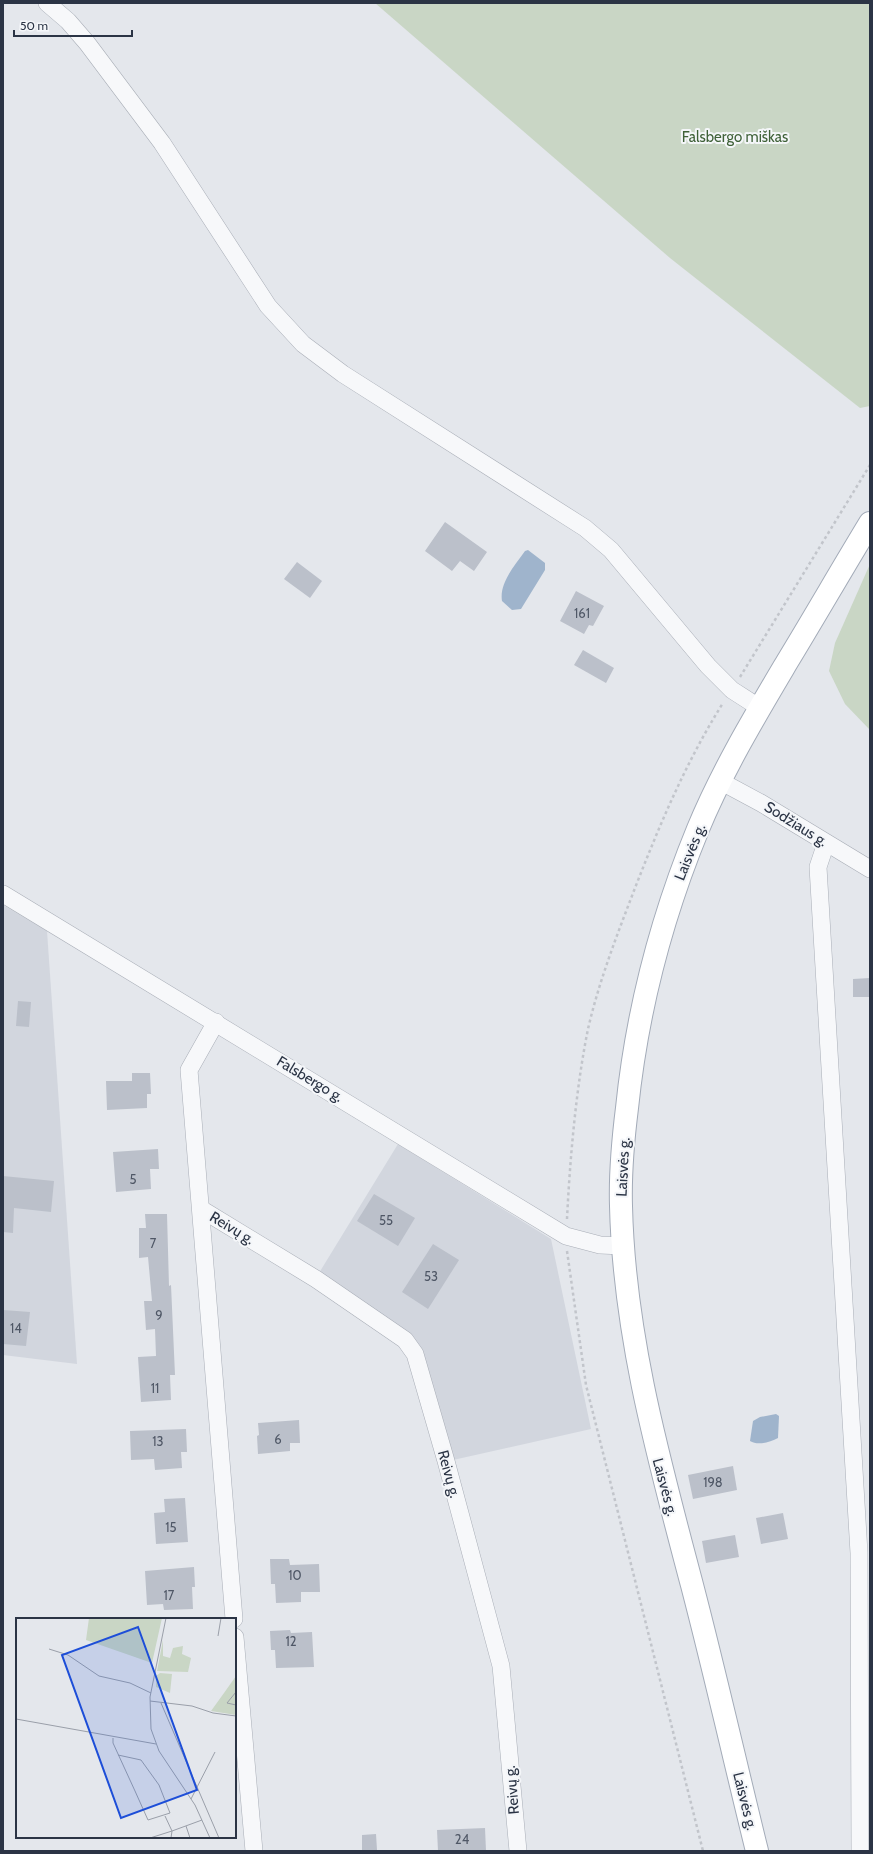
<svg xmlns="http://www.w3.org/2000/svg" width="873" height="1854" viewBox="0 0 873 1854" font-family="Cabin,sans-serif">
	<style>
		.built { fill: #d2d6de }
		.green { fill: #c9d6c5 }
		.water { fill: #9fb4cc }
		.building { fill: #bbc0ca }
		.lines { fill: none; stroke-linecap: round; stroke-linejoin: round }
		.street-casing { stroke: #a9aeb7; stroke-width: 18 }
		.primary-casing { stroke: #a3abb8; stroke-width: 24 }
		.path { stroke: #c2c5cb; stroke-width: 2.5; stroke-dasharray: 3 3; stroke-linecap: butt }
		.street { stroke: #f7f8fa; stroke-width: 17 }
		.primary { stroke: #fff; stroke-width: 22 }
		.labels { text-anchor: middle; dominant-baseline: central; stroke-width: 4; stroke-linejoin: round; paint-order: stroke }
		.number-label { font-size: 13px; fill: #4f5766 }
		.park-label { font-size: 15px; fill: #3f6138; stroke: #f4f6f9 }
		.street-label { font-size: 15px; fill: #2b3445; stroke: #f4f6f9 }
		.inset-road { fill: none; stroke: #9a9fa9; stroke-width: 1 }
		.view { fill: #1d4ed8; fill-opacity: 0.15; stroke: #1d4ed8; stroke-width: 2 }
		.inset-edge { fill: none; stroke: #2b3445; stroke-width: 2 }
	</style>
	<rect width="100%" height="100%" fill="#e4e7ec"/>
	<g class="built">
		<path d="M3,905L47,931L77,1364L3,1355Z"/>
		<path d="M398,1144L551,1239L591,1429L453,1460L412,1337L319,1273Z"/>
	</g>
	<g class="green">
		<path d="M375,3H870V406L860,408L670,258Z"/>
		<path d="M870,564V730L845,704L829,671L835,643Z"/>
	</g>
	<g class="water">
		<path d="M528,550L545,563V570L521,609L512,610L502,601C499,583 515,565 525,551Z"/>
		<path d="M776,1414L779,1416L778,1438C770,1442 758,1446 750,1441L753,1421L760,1417Z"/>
	</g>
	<g class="building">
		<path d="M445,522L487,552L474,571L460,561L452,571L425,551Z"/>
		<path d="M297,562L322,581L310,598L284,579Z"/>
		<path d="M576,591L604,606L593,626L589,625L584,634L560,621Z"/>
		<path d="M583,650L614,668L606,683L574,665Z"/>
		<path d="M870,978V997H853V979Z"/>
		<path d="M18,1001L31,1002L29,1027L16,1026Z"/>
		<path d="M132,1073H150L151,1094H147V1108L107,1110L106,1081H132Z"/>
		<path d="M158,1149L159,1169H150L151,1189L116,1192L113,1152Z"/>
		<path d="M3,1176L54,1181L51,1212L14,1208L13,1233L3,1232Z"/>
		<path d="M374,1194L415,1218L398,1246L357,1221Z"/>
		<path d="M145,1214H167L169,1286L171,1285L175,1375H170L171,1400L141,1402L138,1357L156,1356L155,1329L146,1330L144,1301H152L148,1257L139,1258V1228H146Z"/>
		<path d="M433,1244L459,1260L428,1309L402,1292Z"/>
		<path d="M3,1310L30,1312L26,1346L3,1344Z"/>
		<path d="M299,1420L300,1443H290V1451L258,1454L257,1436L259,1435L258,1423Z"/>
		<path d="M186,1429L187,1452H181L182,1468L155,1470L154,1459L131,1460L130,1431Z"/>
		<path d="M733,1466L737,1490L693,1499L688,1475Z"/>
		<path d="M185,1498L188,1542L156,1544L154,1513L165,1512L164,1499Z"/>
		<path d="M783,1513L788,1539L761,1544L756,1518Z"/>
		<path d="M735,1535L739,1557L706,1563L702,1541Z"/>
		<path d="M270,1559H289L290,1565L319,1564L320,1592H301V1602L276,1603L275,1584H271Z"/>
		<path d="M194,1567L195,1587H192L193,1609L164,1610L163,1604L147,1605L145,1571Z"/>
		<path d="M290,1630L291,1633L312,1632L314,1667L276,1668L275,1650H271L270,1631Z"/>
		<path d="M485,1828L486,1851H438L437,1830Z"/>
		<path d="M376,1834L377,1850H362V1835Z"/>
	</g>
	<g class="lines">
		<defs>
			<g id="street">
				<path d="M47,3L68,21L87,43L162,143L268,306L303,344L343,374L585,528L611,550L708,666L732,690L760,708"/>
				<path d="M720,781L761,803L870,869"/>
				<path d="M826,843L818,867L859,1553L860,1851"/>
				<path d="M3,894L566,1236L600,1245L623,1246"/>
				<path d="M216,1022L189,1070L234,1619"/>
				<path d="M201,1209L316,1279L405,1340L415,1354L446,1461L501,1666L518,1851"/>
				<path d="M235,1637L254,1851"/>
			</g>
			<path id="primary" d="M757,1851C735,1762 715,1673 692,1585C659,1460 624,1336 621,1206C620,1173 623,1140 627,1108C637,1011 661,919 698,829C722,771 755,716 787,662C815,616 842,569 870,523"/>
		</defs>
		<use href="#street" class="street-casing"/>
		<use href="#primary" class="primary-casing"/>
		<g class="path">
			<path d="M740,677L870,465"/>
			<path d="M567,1219C570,1158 576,1088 588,1029C599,981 617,935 635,888C660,824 686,762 723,703"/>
			<path d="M567,1251L586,1385L703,1851"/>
		</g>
		<use href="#street" class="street"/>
		<use href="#primary" class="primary"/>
	</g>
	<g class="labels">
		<g class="number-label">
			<text x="582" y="613">161</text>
			<text x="133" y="1179">5</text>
			<text x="386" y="1220">55</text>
			<text x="153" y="1243">7</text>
			<text x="431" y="1276">53</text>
			<text x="159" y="1315">9</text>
			<text x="16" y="1328">14</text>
			<text x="155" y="1388">11</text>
			<text x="278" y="1439">6</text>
			<text x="158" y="1441">13</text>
			<text x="713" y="1482">198</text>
			<text x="171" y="1527">15</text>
			<text x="295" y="1575">10</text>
			<text x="169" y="1595">17</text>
			<text x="291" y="1641">12</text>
			<text x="462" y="1839">24</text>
		</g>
		<g class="park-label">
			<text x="735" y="137">Falsbergo miškas</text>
		</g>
		<g class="street-label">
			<text transform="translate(796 824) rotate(32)">Sodžiaus g.</text>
			<text transform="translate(690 852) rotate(-68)">Laisvės g.</text>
			<text transform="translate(310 1079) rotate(31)">Falsbergo g.</text>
			<text transform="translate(623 1167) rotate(-87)">Laisvės g.</text>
			<text transform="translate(232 1228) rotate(31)">Reivų g.</text>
			<text transform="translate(449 1474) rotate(75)">Reivų g.</text>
			<text transform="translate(665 1487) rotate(75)">Laisvės g.</text>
			<text transform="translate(512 1790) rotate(-95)">Reivų g.</text>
			<text transform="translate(745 1801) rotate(76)">Laisvės g.</text>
		</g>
	</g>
	<g transform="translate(16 1618)">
		<rect width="220" height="220" fill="#e4e7ec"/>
		<path d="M73,0H146L136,45L70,22ZM147,22V38L154,40L157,30L167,28L166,36L175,40L172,54L141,53ZM144,55L156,56L154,75L140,69V58ZM220,58V97L195,93L208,75Z" fill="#c9d6c5"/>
		<path class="inset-road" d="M150,0L134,79L135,111L143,133L179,187L194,220M202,18L205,0M33,31L52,37L83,58L114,65L135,75M220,74L211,85L220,87M134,83L176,88L197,95L220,98M145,85L203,220M0,101L140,126M97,120V125L119,173L132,202L154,195L143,167L125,142L102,137M175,181L199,134M170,208L174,220M134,220L156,213L149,198M155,220L156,213L186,202"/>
		<path class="view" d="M122,9L181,172L105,200L46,37Z"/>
		<rect width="220" height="220" class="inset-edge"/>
	</g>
	<rect width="873" height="1854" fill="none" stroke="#2b3445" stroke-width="8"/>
	<path d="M14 30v6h118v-6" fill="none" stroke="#2b3445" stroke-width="2"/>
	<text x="20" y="30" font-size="12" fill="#2b3445" stroke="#f4f6f9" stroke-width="3" paint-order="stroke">50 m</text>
</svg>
